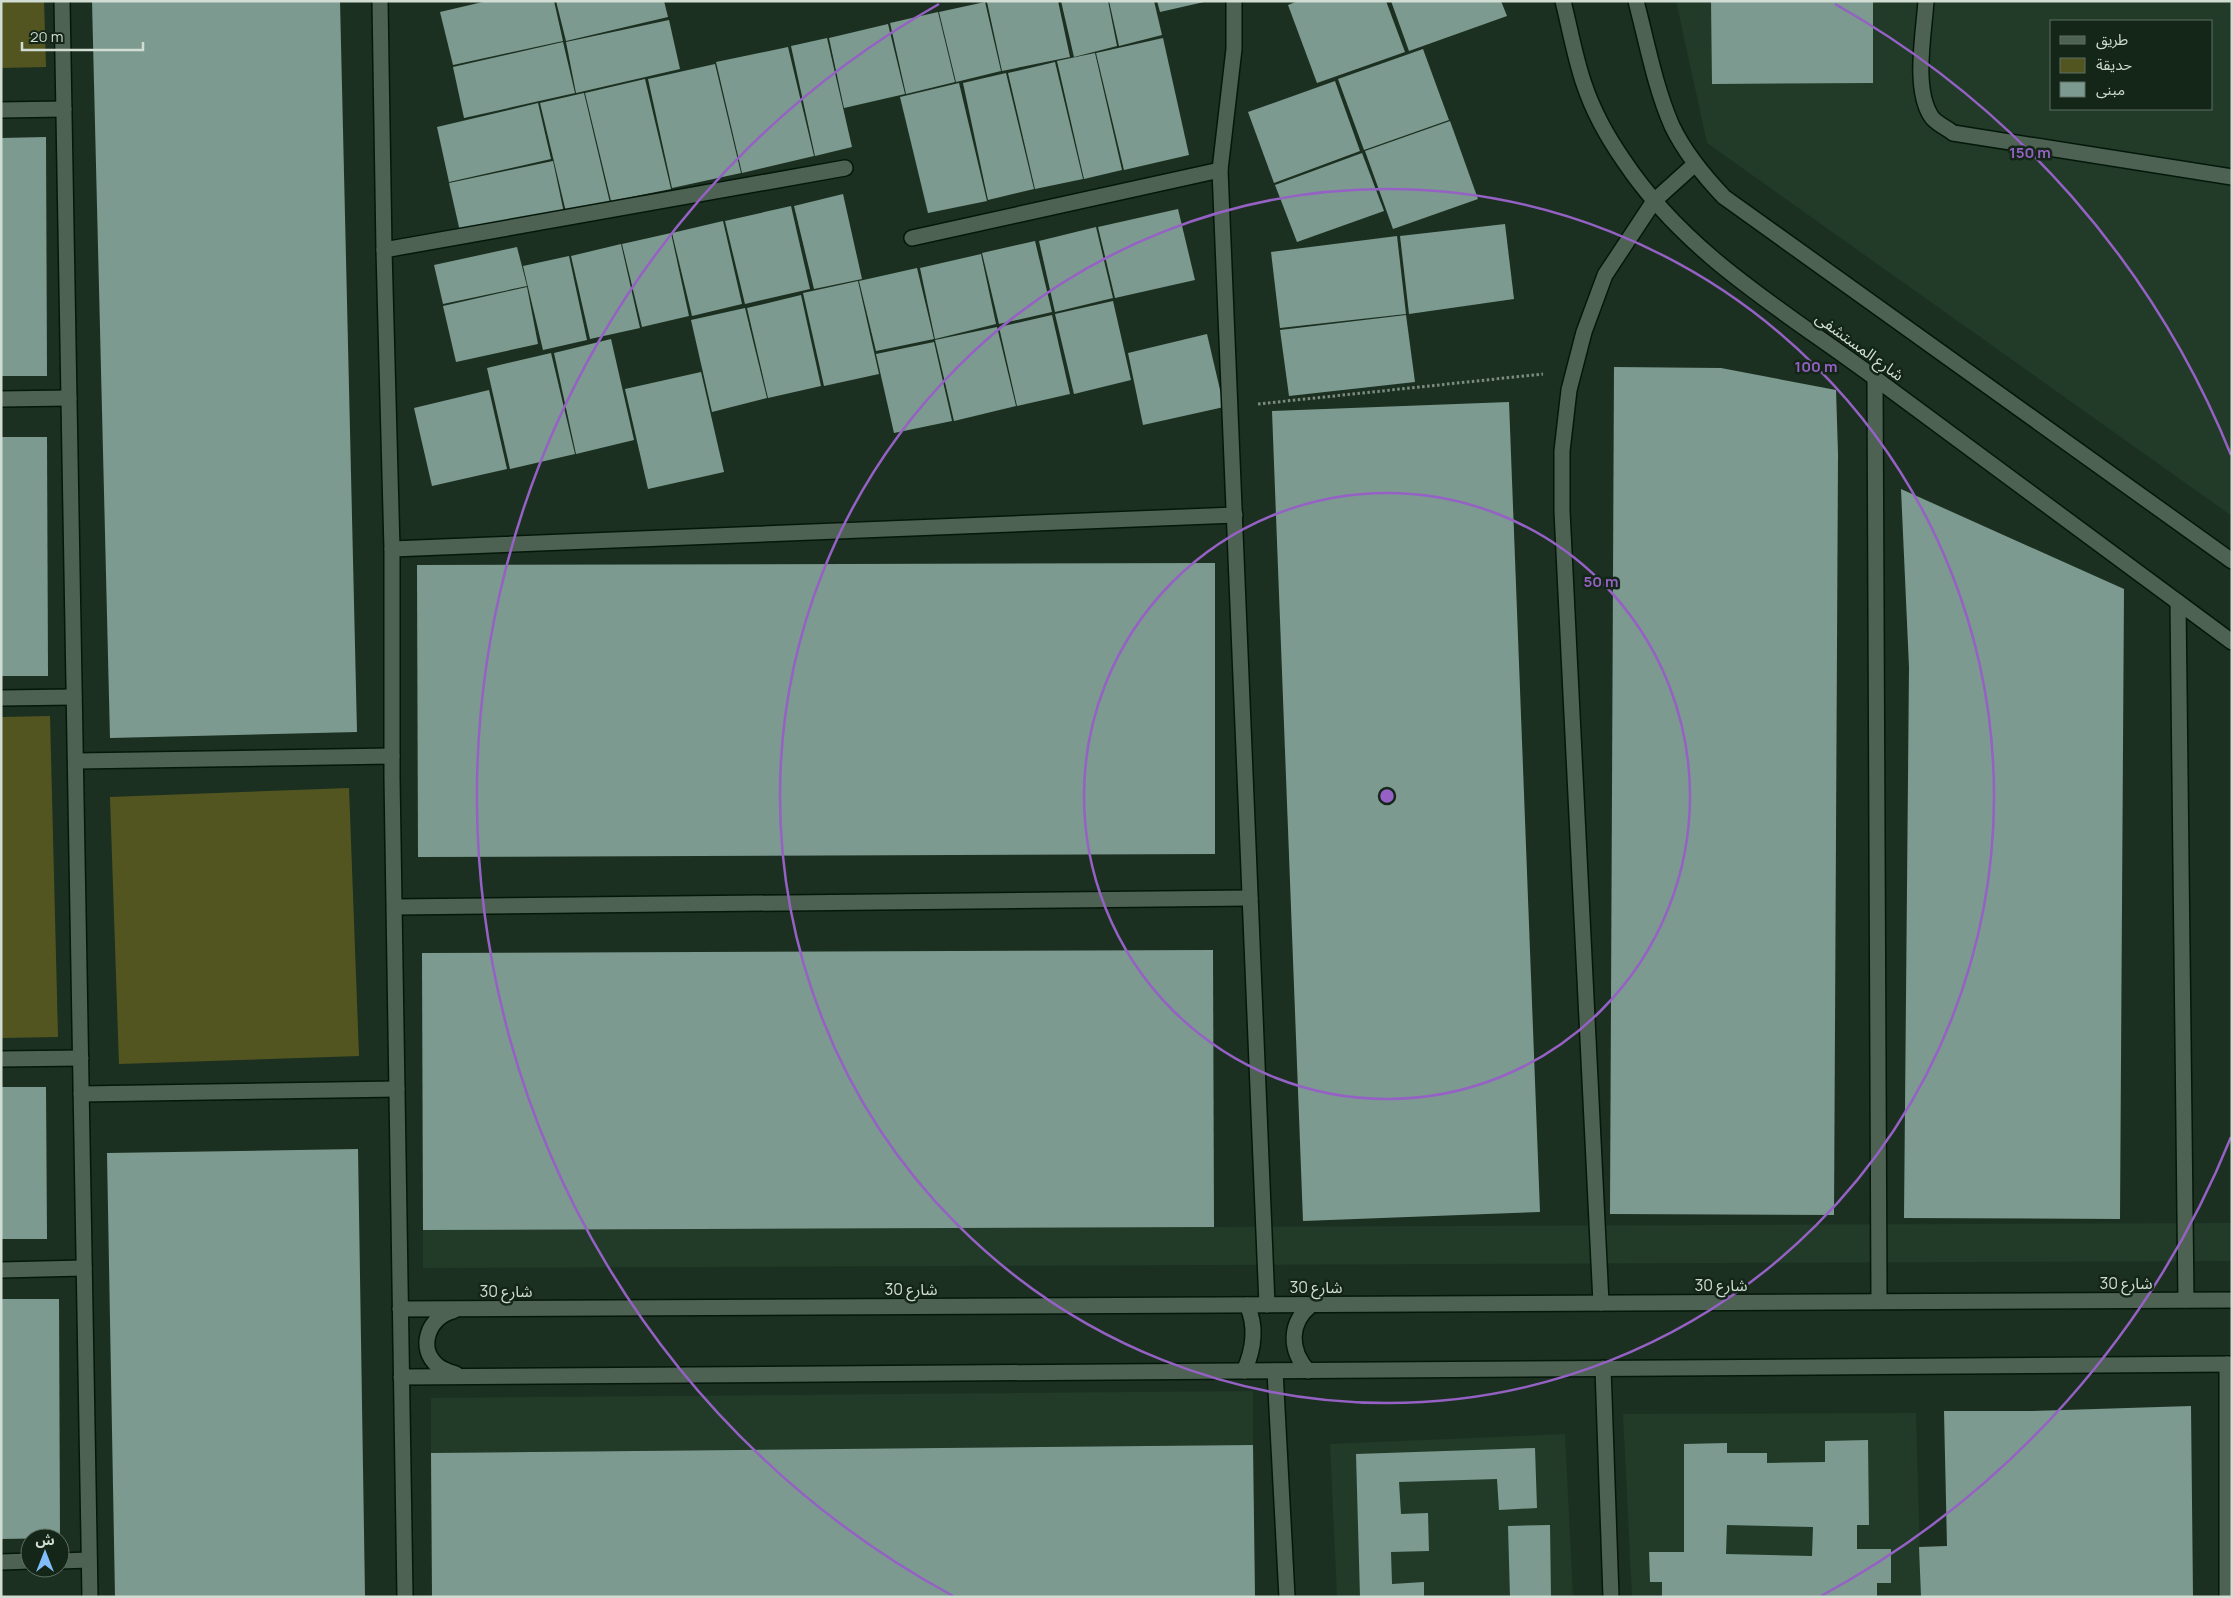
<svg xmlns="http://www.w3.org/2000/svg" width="2233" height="1598" viewBox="0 0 2233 1598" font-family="Manrope,'Noto Sans Arabic',sans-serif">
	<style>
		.built { fill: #213b28; fill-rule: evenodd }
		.green { fill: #525520 }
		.building { fill: #7d9a90; fill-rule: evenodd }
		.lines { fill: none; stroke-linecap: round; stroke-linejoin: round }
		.lane-casing { stroke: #05170a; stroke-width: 18 }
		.street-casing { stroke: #05170a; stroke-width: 18 }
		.secondary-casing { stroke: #05170a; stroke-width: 18 }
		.path { stroke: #7c8c80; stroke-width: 3; stroke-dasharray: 2.5 2.5; stroke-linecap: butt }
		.lane { stroke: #4d6252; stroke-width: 15 }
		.street { stroke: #4d6252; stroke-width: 15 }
		.secondary { stroke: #4d6252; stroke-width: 15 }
		.ring { fill: none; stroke: #9561c5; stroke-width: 2.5 }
		.labels { text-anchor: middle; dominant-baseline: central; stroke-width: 5; stroke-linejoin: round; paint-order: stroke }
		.street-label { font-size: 16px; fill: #d1ddd3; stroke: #132618 }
		.centre { fill: #9561c5; stroke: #132618; stroke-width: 2.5 }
		.ring-label { font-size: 15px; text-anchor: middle; font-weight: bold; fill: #9561c5; stroke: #132618; stroke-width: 5; stroke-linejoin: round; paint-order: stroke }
	</style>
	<rect width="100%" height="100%" fill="#1c3021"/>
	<g class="built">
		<path d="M1676,1H2232V516L1707,143ZM2052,21H2212V109H2052Z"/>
		<path d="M2232,1223V1261L423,1268V1230Z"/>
		<path d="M1253,1391V1445L431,1453V1398Z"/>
		<path d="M1916,1413L1921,1597H1632L1623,1414Z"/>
		<path d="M1565,1434L1573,1597H1337L1330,1444Z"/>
	</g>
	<g class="green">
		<path d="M1,1H44L46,67L1,68Z"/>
		<path d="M50,716L58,1037L1,1038V717Z"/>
		<path d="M349,788L359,1056L119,1064L110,797Z"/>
	</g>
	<g class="building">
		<path d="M92,1H340L357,732L110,738Z"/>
		<path d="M487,1H554L563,41L453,65L440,12Z"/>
		<path d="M556,1H664L668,17L566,41Z"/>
		<path d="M1058,1L1070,57L1002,71L987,2Z"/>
		<path d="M1061,1H1108L1117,46L1074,57Z"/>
		<path d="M1109,1H1154L1162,35L1119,46Z"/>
		<path d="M1157,1H1204V2L1160,12Z"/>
		<path d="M1298,1H1386L1405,52L1317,83L1288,5Z"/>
		<path d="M1391,1H1501L1507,16L1409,51Z"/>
		<path d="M1711,1H1873V83L1712,84Z"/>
		<path d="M985,2L1001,71L956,82L939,12Z"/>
		<path d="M938,12L955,82L906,94L890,23Z"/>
		<path d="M669,20L680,69L576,93L566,42Z"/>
		<path d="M888,24L905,94L844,108L829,38Z"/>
		<path d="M827,38L852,147L815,156L791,46Z"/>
		<path d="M1163,38L1189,155L1124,170L1096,53Z"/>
		<path d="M563,42L575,93L464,118L453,67Z"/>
		<path d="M788,47L814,156L742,173L716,62Z"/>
		<path d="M1423,49L1449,120L1364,150L1338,79Z"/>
		<path d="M1095,53L1122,170L1084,179L1057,61Z"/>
		<path d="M1055,62L1083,179L1035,189L1008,73Z"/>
		<path d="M715,64L741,173L672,188L648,79Z"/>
		<path d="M1006,73L1034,189L988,200L963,83Z"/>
		<path d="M645,79L671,189L611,201L585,93Z"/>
		<path d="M1335,81L1360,151L1274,183L1248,112Z"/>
		<path d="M959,83L987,201L928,213L900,97Z"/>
		<path d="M584,93L610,203L566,212L540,103Z"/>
		<path d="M538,103L551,159L449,182L437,127Z"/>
		<path d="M1450,121L1478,199L1393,229L1365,151Z"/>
		<path d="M46,137L47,376H1V138Z"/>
		<path d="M1362,153L1384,211L1297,242L1275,185Z"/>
		<path d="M553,161L564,213L461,236L449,183Z"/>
		<path d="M843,194L862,279L814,289L794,206Z"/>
		<path d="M791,206L810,289L745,304L725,221Z"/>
		<path d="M1178,209L1195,280L1115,298L1098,227Z"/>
		<path d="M723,221L742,304L692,316L672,233Z"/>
		<path d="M1505,224L1514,299L1409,314L1400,236Z"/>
		<path d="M1096,227L1113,298L1055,312L1039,241Z"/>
		<path d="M671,233L689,316L642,327L622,244Z"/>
		<path d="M1397,236L1406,314L1280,328L1271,252Z"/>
		<path d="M1035,241L1052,312L999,324L982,253Z"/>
		<path d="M621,244L640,328L590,339L571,256Z"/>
		<path d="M517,247L527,286L443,304L434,265Z"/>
		<path d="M981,254L996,324L935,339L920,268Z"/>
		<path d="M569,256L587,340L543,350L523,266Z"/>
		<path d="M917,268L934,339L876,351L859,281Z"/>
		<path d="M858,281L879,374L824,386L803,293Z"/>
		<path d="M527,287L538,344L456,362L443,306Z"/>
		<path d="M801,295L821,386L768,398L747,308Z"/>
		<path d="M1113,301L1131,380L1074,394L1055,314Z"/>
		<path d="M745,308L767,398L712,412L691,320Z"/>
		<path d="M1052,315L1070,394L1017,406L999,327Z"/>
		<path d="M1406,315L1415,382L1289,396L1280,330Z"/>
		<path d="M997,327L1016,406L954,421L935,340Z"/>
		<path d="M1207,334L1224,407L1143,425L1128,353Z"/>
		<path d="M611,339L634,440L576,454L554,353Z"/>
		<path d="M934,342L952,421L894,433L876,354Z"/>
		<path d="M551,353L575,454L510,469L487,368Z"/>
		<path d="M1614,367L1721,368L1836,390L1838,454L1834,1215L1610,1214Z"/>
		<path d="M701,372L724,472L648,489L625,389Z"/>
		<path d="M489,390L507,469L432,486L414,408Z"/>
		<path d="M1509,402L1540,1212L1303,1221L1272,411Z"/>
		<path d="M1,437H47L48,676H1Z"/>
		<path d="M1901,489L2124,589L2120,1219L1904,1218L1909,667Z"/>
		<path d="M1215,563V854L418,857L417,565Z"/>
		<path d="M1213,950L1214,1227L423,1230L422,953Z"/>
		<path d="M1,1087H46L47,1239H1Z"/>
		<path d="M358,1149L365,1597H115L107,1153Z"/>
		<path d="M1,1299H59L60,1538L1,1539Z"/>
		<path d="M2191,1406L2193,1597H1921L1919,1547L1947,1546L1944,1411H2031Z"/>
		<path d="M1868,1440L1869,1525H1857V1549H1891V1583H1877V1597H1662V1582H1650L1649,1552H1684V1444L1727,1443V1453H1767V1463L1825,1462V1441ZM1727,1525L1813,1527L1812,1556L1726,1554Z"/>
		<path d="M1253,1445L1255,1597H432L431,1453Z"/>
		<path d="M1535,1448L1537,1508L1499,1510L1497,1479L1399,1482L1401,1514L1428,1513L1429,1551L1391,1552L1392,1584L1424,1582V1597H1360L1356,1454Z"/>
		<path d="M1550,1525L1551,1597H1510L1508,1526Z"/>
	</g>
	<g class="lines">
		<defs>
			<path id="lane" d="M1926,1C1924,33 1913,88 1931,116C1935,123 1947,128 1953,133L2232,177"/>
			<g id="street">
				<path d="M62,1L90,1597"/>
				<path d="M380,1L384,250L392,549V778L405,1597"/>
				<path d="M1234,1V49L1220,170L1267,1305"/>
				<path d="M1,110L64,109"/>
				<path d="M912,238L1220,170"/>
				<path d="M384,250L845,168"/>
				<path d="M1875,378L1879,1301"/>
				<path d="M1,399L69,398"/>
				<path d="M392,549L1235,515"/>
				<path d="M2178,602L2186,1300"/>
				<path d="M1,698L74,697"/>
				<path d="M76,761L392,756"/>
				<path d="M395,907L1250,898"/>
				<path d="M1,1059L81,1058"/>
				<path d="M81,1094L397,1089"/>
				<path d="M1,1270L84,1268"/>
				<path d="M1601,1303L1562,511V451L1569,390L1584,332L1605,275L1654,201"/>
				<path d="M2227,1364V1597"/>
				<path d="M1603,1368L1611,1597"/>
				<path d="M1275,1371L1287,1597"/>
				<path d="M60,1561L89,1560"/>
				<path d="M1,1562L30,1561"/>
			</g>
			<g id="secondary">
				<path d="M1563,1C1570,29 1575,58 1584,84C1593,111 1608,138 1624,161C1688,257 1788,313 1879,381C1996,468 2114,555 2232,642"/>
				<path d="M1636,1C1647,43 1655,87 1672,126C1685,153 1704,176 1724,197L2232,561"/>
				<path d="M1654,201L1695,164"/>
				<path d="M400,1309L2232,1300"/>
				<path d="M453,1311C428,1317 417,1349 438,1366C443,1370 450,1372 456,1374"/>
				<path d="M1244,1371C1254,1349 1257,1327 1247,1305"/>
				<path d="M1308,1371C1289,1350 1289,1323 1311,1305"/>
				<path d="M401,1377L2232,1364"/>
			</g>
		</defs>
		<use href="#lane" class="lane-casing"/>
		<use href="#street" class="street-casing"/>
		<use href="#secondary" class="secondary-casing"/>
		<path class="path" d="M1258,404L1543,374"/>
		<use href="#lane" class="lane"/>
		<use href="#street" class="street"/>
		<use href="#secondary" class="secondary"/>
	</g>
	<g class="ring">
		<circle cx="1387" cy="796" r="303"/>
		<circle cx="1387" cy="796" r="607"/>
		<path d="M2231 1137A910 910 0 0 1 1821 1596M953 1596A910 910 0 0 1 939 4M1835 4A910 910 0 0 1 2231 455"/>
	</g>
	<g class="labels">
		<g class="street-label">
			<text transform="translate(1860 346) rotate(36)">شارع المستشفى</text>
			<text x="2126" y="1283">شارع 30</text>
			<text x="1721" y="1285">شارع 30</text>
			<text x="1316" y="1287">شارع 30</text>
			<text x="911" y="1289">شارع 30</text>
			<text x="506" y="1291">شارع 30</text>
		</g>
	</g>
	<circle cx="1387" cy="796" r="8" class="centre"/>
	<g class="ring-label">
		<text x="2030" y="158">150 m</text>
		<text x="1816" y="372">100 m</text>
		<text x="1601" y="587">50 m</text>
	</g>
	<rect width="2233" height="1598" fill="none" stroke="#d1ddd3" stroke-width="5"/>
	<rect x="2050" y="20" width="162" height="90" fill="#132618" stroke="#5f6f63"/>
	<rect x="2060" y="36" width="25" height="8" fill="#4d6252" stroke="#5f6f63"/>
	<text x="2096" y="45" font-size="15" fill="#d1ddd3">طريق</text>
	<rect x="2060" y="58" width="25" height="15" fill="#525520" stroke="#5f6f63"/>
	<text x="2096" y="70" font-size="15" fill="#d1ddd3">حديقة</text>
	<rect x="2060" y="82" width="25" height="15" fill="#7d9a90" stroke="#5f6f63"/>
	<text x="2096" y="95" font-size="15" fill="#d1ddd3">مبنى</text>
	<g transform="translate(45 1553)"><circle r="24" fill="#132618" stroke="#5f6f63"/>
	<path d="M0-4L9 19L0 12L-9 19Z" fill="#81bdfa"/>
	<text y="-8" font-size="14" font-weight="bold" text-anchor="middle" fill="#d1ddd3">ش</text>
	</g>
	<path d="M22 42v8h121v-8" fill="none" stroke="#d1ddd3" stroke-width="2.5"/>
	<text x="30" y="42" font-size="15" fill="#d1ddd3" stroke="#132618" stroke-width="4" paint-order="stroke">20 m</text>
</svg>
